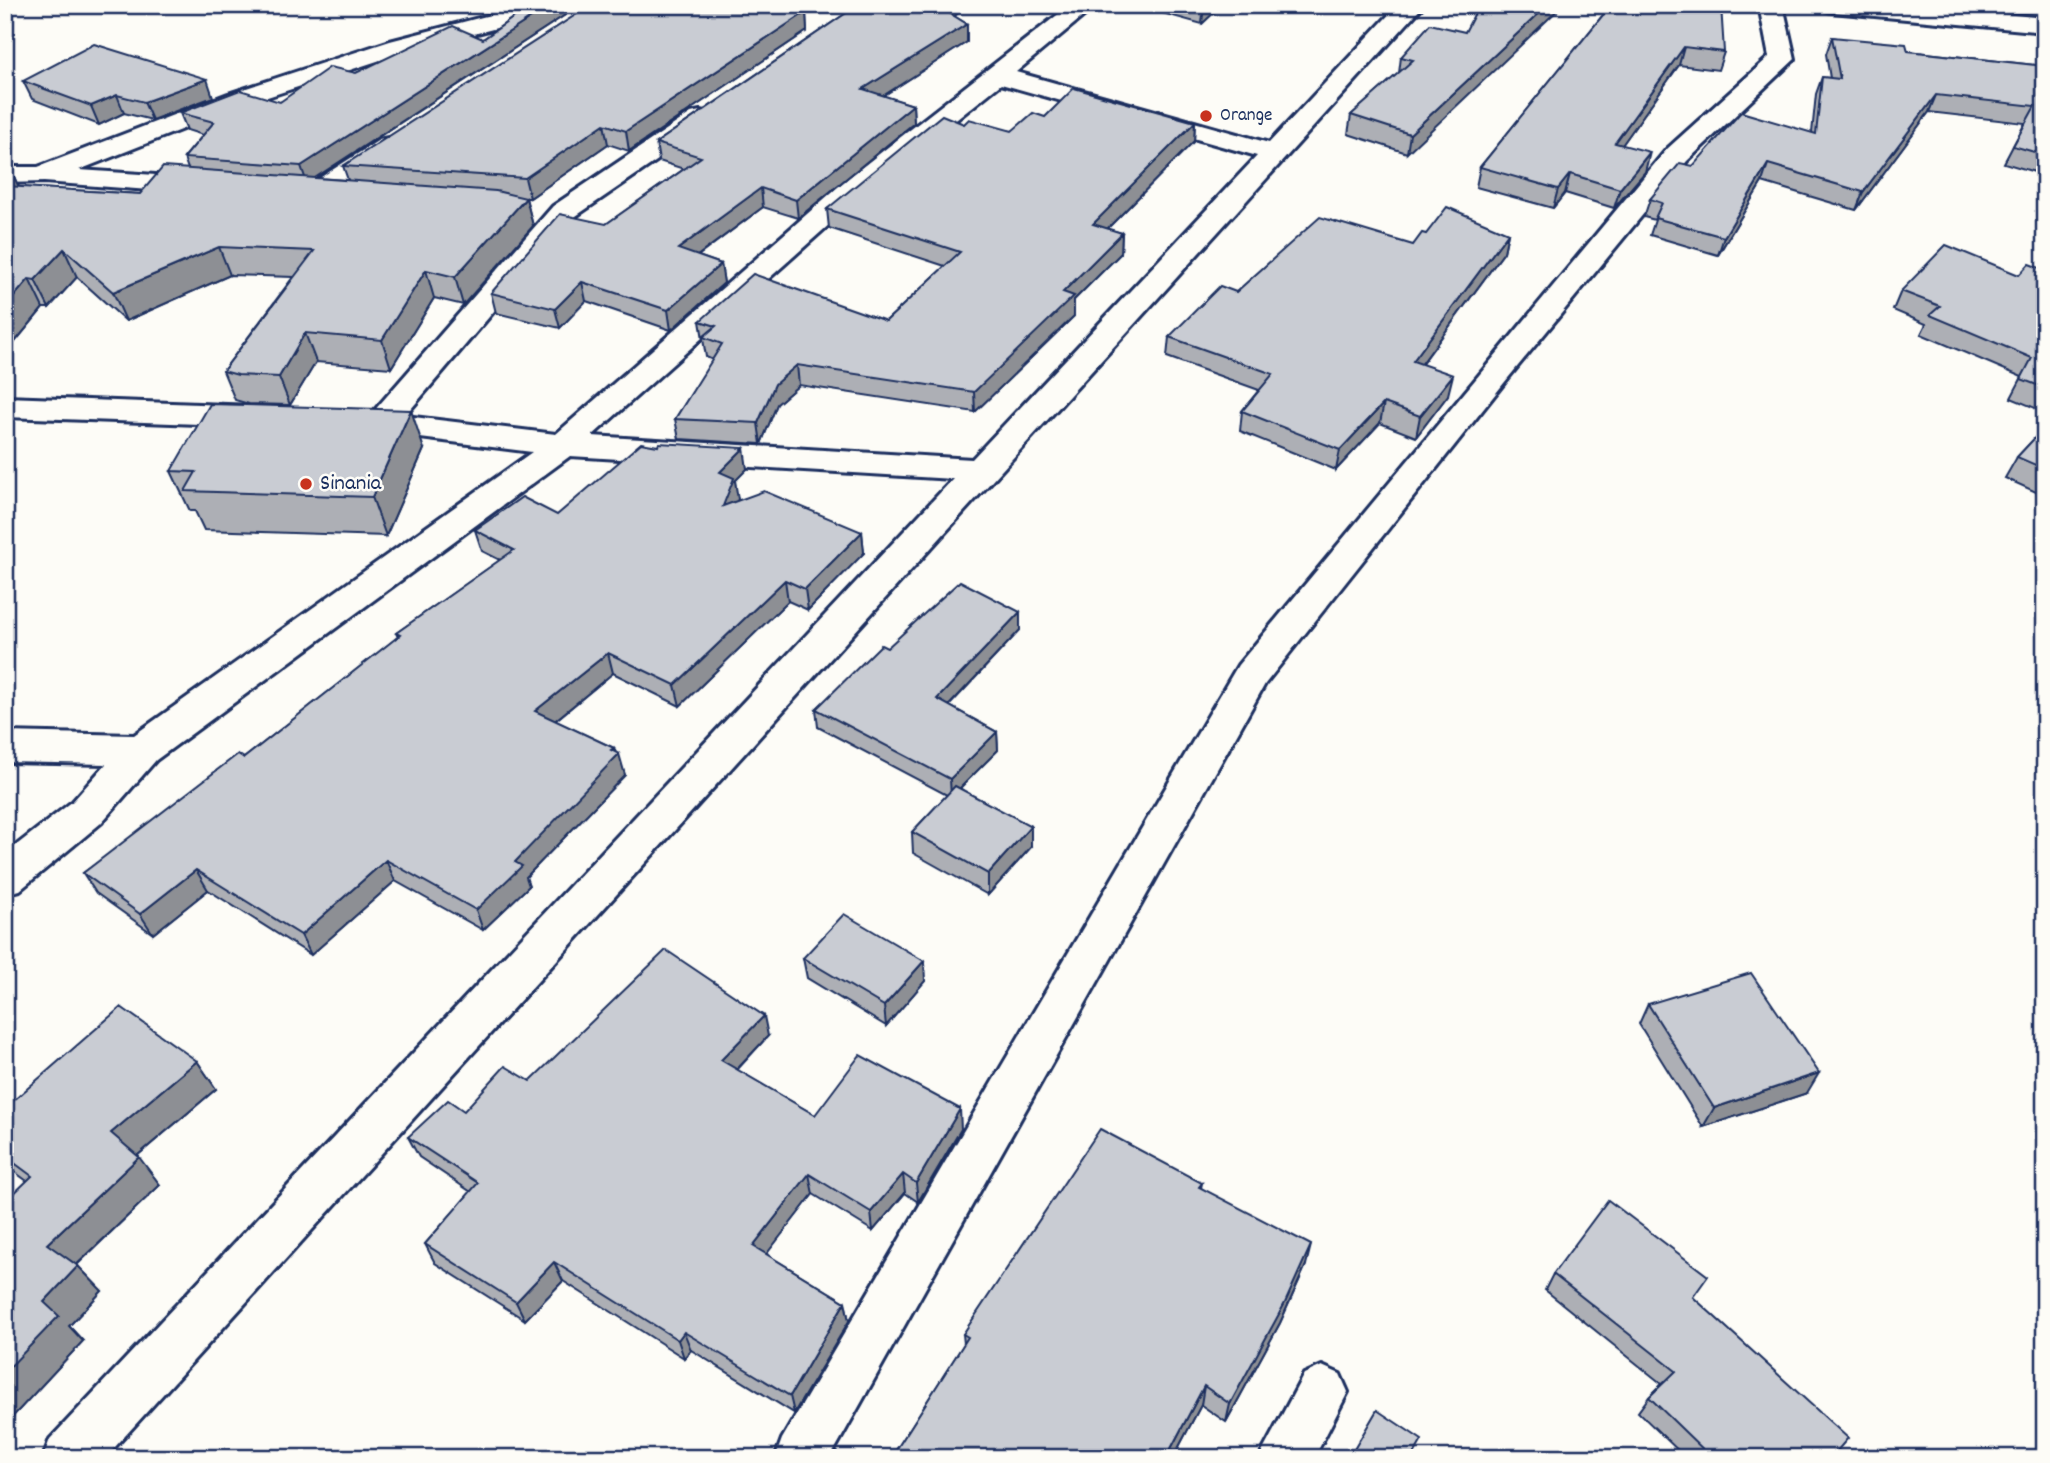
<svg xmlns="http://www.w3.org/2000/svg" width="2050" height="1463" viewBox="0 0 2050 1463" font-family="Dekko,sans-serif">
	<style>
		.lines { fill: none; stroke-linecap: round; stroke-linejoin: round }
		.street-casing { stroke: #1b2f5e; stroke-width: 6 }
		.street { fill: #fdfcf7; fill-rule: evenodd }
		.wall { fill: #adafb5; stroke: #1b2f5e; stroke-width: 2 }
		.shaded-wall { fill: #8d8f94; stroke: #1b2f5e; stroke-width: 2 }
		.building { fill: #c9ccd3; stroke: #1b2f5e; stroke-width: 2 }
		.poi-dot { fill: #c8321e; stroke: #fdfcf7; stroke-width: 2.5 }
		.labels { text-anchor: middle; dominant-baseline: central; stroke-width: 5; stroke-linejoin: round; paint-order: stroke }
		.far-poi-label { font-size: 19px; fill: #1b2f5e; stroke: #fdfcf7; text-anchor: start }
		.poi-label { font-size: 23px; fill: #1b2f5e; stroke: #fdfcf7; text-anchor: start }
	</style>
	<rect width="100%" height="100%" fill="#fdfcf7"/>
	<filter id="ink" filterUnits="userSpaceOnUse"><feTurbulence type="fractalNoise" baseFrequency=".0143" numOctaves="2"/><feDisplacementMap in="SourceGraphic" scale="14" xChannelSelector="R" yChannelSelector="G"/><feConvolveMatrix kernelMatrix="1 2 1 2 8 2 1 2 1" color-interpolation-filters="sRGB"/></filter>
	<g filter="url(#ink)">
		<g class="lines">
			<defs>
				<g id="street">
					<path d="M529,5H570L566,10L408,51L246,104L79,170L202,178L212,180L216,186L212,192L202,194L44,182L5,183V167H38L228,94L390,41Z"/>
					<path d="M1070,5H1097L1016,72L1269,143L1398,5H1424L105,1458H43L50,1439L953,479L570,456L156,760L101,823L20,890L5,894V854L73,801L106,764L5,762V732L134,735L532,452L364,431L353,428L348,421L353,414L373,412L553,206L691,113L700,111L709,113L713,119L709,125L573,218L405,416L556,434L847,179ZM1001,84L1257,156L972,459L592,436L867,191Z"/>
					<path d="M1759,5H1783L1795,59L1687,161L1504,383L1265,684L830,1458H775L782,1439L1238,665L1667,149L1769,57Z"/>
					<path d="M1820,5H1912L2045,18V32L1832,12L1824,10Z"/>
					<path d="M388,138L397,140L401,146L397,152L324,200L314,202L304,200L300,194L304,188L379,140Z"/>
					<path d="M5,397L255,406L266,409L271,416L266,423L255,426L5,417Z"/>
					<path d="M1322,1366L1340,1374L1348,1392L1314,1458H1259L1304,1374Z"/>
				</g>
			</defs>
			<use href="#street" class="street-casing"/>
			<use href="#street" class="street"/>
		</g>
		<g class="wall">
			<path d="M531,5H566L567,12L565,15L316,178L348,180L343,166L806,12L807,31L629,151L608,144L530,198H526L533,226L463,305L434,298L391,368L316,362L290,405L249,404L235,400L223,371L293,277L230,275L126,321L77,277L49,308H43L5,354L14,177L19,187L140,194L188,169L184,158L203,135L187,130L180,113L280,102L356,73L483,39Z"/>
			<path d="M858,5H967L954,16L967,24V42L883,96L913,105L914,123L798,218L763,207L698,256L721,264L724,283L671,330L586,301L560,328L496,313L491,293L606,224L684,169L659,161L656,143Z"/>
			<path d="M1144,5H1222L1202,24L1144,8Z"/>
			<path d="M1611,5L1724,52L1718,70L1679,65L1622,145L1645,172L1614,208L1565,193L1553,208L1476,187L1480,167Z"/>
			<path d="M1465,32L1407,153L1348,134L1351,115L1399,73L1401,57Z"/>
			<path d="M1832,37L1908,51L2045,66V175L2004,163L2025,123L1929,112L1856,210L1762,182L1718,255L1650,235L1655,220L1644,217L1650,199L1693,166L1812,133L1816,94L1822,77L1830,78L1826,54Z"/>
			<path d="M23,81L213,97L152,120L124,113L99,125L32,99Z"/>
			<path d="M1045,117L1195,122L1194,141L1107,229L1122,233L1121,253L1074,300V316L975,412L799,385L777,404L761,444L679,439L675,419L713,360L706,357L700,321H886L945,266L829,228L827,209L964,124L1012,131Z"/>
			<path d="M1508,233L1504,252L1422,364L1448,395L1416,437L1380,423L1336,470L1240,431L1242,411L1259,390L1167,357L1169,337L1236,292L1413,245L1426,234Z"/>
			<path d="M2045,270V412L2011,398L2022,377L1921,334L1926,324L1893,310L1901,291L2019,275Z"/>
			<path d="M2045,427V496L2005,478L2017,457Z"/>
			<path d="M424,449L386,536L204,530L195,511H190L171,471Z"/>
			<path d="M747,469L735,481L737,500L862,532L864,553L808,610L788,601L680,706L613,673L555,721L614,748L625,775L526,877L529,886L483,930L395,881L311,955L208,890L153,934L96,893L83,873L244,758L398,637L396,633L500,560L482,551L475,530L557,515Z"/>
			<path d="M1020,612V630L949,706L997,732L998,750L960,788L1031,847L988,895L913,853L912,832L947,795L818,727L816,709L887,648Z"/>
			<path d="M803,958L925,981L886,1026L807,978Z"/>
			<path d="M1648,1004L1807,1093L1703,1127L1639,1024Z"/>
			<path d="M768,1036L737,1070L815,1115L961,1129L918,1202L905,1193L873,1231L813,1194L766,1254L845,1302L849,1321L794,1413L691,1350L684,1358L563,1281L525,1320L435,1263L425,1244L471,1192L419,1157L408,1137L530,1081Z"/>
			<path d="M197,1061L216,1089L137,1156L160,1185L77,1265L102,1291L69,1326L83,1341L5,1425L27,1181L5,1165V1108Z"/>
			<path d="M1202,1183L1201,1188L1306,1265L1280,1323L1226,1422L1201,1405L1173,1458H891L964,1344L963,1334Z"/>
			<path d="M1553,1274L1693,1298L1831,1458H1686L1638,1412L1649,1397L1662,1384L1545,1290Z"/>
		</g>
		<g class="shaded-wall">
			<path d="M551,5H566L567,12L565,15L307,183L301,166Z"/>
			<path d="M945,5H967L968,6L941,26V8Z"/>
			<path d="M1204,5H1222L1202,24Z"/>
			<path d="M1548,5H1563L1407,153L1410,134Z"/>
			<path d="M806,12L807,31L629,151L626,131Z"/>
			<path d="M967,24V42L864,108L863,89Z"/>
			<path d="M1684,47L1679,65L1610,162L1615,143Z"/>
			<path d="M207,79L213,97L152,120L144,102Z"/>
			<path d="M117,95L124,113L99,125L91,106Z"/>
			<path d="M1936,95L1929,112L1856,210L1863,192Z"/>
			<path d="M913,105L914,123L798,218L796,200Z"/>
			<path d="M1195,122L1194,141L1092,244L1093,224Z"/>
			<path d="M604,124L608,144L530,198L525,178Z"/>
			<path d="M1650,152L1645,172L1614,208L1620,189Z"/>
			<path d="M1768,164L1762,182L1718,255L1724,237Z"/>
			<path d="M1570,174L1565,193L1553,208L1558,189Z"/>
			<path d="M14,177L27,204L5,186Z"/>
			<path d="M761,188L763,207L681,268L678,249Z"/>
			<path d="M526,198L533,226L463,305L455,277Z"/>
			<path d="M1122,233L1121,253L1074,300V316L975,412L974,392L1063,292Z"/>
			<path d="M1508,233L1504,252L1409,381L1413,361Z"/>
			<path d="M219,247L230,275L126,321L113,292Z"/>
			<path d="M64,249L77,277L49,308L35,280Z"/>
			<path d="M721,264L724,283L671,330L668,310Z"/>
			<path d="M426,270L434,298L391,368L382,340Z"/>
			<path d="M29,279L43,308L5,354V307Z"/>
			<path d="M582,282L586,301L560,328L555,309Z"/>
			<path d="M305,333L316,362L290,405L279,377Z"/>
			<path d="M797,365L799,385L777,404L761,444L758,423L775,384Z"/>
			<path d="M1453,375L1448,395L1416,437L1420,416Z"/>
			<path d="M1384,403L1380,423L1336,470L1340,450Z"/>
			<path d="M411,410L424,449L386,536L372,497Z"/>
			<path d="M744,448L747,469L735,481L738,499L726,526L720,472Z"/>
			<path d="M862,532L864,553L808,610L805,589Z"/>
			<path d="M785,580L788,601L680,706L675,685Z"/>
			<path d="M1020,612V630L938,717L937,699Z"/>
			<path d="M608,653L613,673L541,732L535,711Z"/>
			<path d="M997,732L998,750L951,797L950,779Z"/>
			<path d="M614,748L616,757L619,754L625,775L526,877L529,886L483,930L476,910L515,862Z"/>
			<path d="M1031,826V847L988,895V874Z"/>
			<path d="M386,860L395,881L311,955L301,935Z"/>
			<path d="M196,870L208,890L153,934L140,914Z"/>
			<path d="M924,961L925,981L886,1026L884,1006Z"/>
			<path d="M764,1016L768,1036L726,1081L721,1060Z"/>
			<path d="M197,1061L216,1089L132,1160L111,1133Z"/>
			<path d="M1819,1073L1807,1093L1703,1127L1714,1108Z"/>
			<path d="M960,1109L961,1129L918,1202L916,1183Z"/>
			<path d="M139,1157L160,1185L71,1270L47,1244Z"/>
			<path d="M809,1174L813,1194L758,1265L753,1246Z"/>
			<path d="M903,1174L905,1193L873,1231L871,1212Z"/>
			<path d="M1311,1245L1306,1265L1280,1323L1226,1422L1230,1404Z"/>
			<path d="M554,1262L563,1281L525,1320L516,1302Z"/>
			<path d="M78,1266L102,1291L69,1326L83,1341L5,1425V1372L44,1302Z"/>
			<path d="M845,1302L849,1321L794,1413L790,1396Z"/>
			<path d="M684,1332L691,1350L684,1358L678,1340Z"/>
			<path d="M1204,1386L1201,1405L1173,1458H1166Z"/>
		</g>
		<g class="building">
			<path d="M531,5H551L301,166L184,158L214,122L180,113L240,90L280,102L330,67L356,73L453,26L483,39Z"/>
			<path d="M585,5H782L806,12L626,131L604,124L525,178L343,166L583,10Z"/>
			<path d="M858,5H945L941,8L967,24L863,89L913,105L796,200L761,188L678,249L721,264L668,310L582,282L555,309L491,293L560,214L606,224L701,157L656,143Z"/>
			<path d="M1479,5H1548L1410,134L1351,115L1413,60L1401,57L1430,24L1465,32Z"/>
			<path d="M1611,5H1721L1724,52L1684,47L1615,143L1650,152L1620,189L1570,174L1558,189L1480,167Z"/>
			<path d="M1832,37L1906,44L1908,51L2045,66V155L2013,146L2035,106L1936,95L1863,192L1768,164L1724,237L1655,218L1662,203L1650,199L1680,163L1693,166L1741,112L1816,134L1822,77L1840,79Z"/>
			<path d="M94,44L207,79L144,102L117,95L91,106L23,81Z"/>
			<path d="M1074,88L1195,122L1093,224L1122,233L1063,292L1074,296L974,392L797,365L775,384L758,423L675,419L722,344L703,337L716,326L700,321L753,274L886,321L960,252L827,209L942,115L964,124L969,119L1012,131L1033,113L1045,117Z"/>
			<path d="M163,167L496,191L526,198L455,277L426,270L382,340L305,333L279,377L238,375L223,371L314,251L219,247L113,292L64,249L35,280L29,279L5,307V186L140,194Z"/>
			<path d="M5,176L14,177L5,186Z"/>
			<path d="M1447,207L1508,233L1413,361L1453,375L1420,416L1384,403L1340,450L1242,411L1273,374L1169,337L1220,286L1236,292L1320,217L1413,245L1422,233L1426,234Z"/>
			<path d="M1946,245L2019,275L2029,264L2045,270V388L2021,379L2032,358L1930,315L1940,306L1901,291Z"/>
			<path d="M210,404L411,410L372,497L185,491L196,472L171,471Z"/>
			<path d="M2045,427V469L2017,457Z"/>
			<path d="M641,443L658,446L659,443L744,448L720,472L734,478L723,506L764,491L862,532L805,589L785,580L675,685L608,653L535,711L614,748L611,750L619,754L515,862L522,866L476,910L386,860L301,935L196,870L140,914L83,873L238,754L244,758L400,635L396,633L514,550L475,530L522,497L557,515Z"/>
			<path d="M960,581L1020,612L937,699L997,732L950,779L816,709L881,645L887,648Z"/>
			<path d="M955,786L1031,826L988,874L912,832Z"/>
			<path d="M844,914L924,961L884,1006L803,958Z"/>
			<path d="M666,950L764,1016L721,1060L815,1115L860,1055L960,1109L916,1183L903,1174L871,1212L809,1174L753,1246L845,1302L790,1396L684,1332L678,1340L554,1262L516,1302L425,1244L478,1183L408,1137L448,1100L464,1111L505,1066L530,1081Z"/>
			<path d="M1751,973L1819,1073L1714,1108L1648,1004Z"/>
			<path d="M121,1007L197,1061L111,1133L139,1157L47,1244L78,1266L44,1302L59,1316L5,1372V1202L32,1176L5,1156V1108Z"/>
			<path d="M1100,1129L1202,1183L1199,1187L1311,1245L1285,1303L1230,1404L1204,1386L1166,1458H891L968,1337L963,1334Z"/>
			<path d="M1608,1200L1708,1276L1693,1297L1848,1438L1831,1458H1712L1649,1397L1676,1371L1553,1274Z"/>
			<path d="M1377,1410L1422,1440L1412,1458H1349Z"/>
		</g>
	</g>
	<g class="poi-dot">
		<circle cx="1206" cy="116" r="7"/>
		<circle cx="306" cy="484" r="7"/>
	</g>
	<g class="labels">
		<g class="far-poi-label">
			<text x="1220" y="116">Orange</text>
		</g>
		<g class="poi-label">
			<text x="320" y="484">Sinania</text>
		</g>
	</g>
	<rect width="2050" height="1463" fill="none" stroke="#fdfcf7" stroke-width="28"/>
	<rect x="14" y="14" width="2022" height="1435" fill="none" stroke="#1b2f5e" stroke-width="2.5" filter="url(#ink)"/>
</svg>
